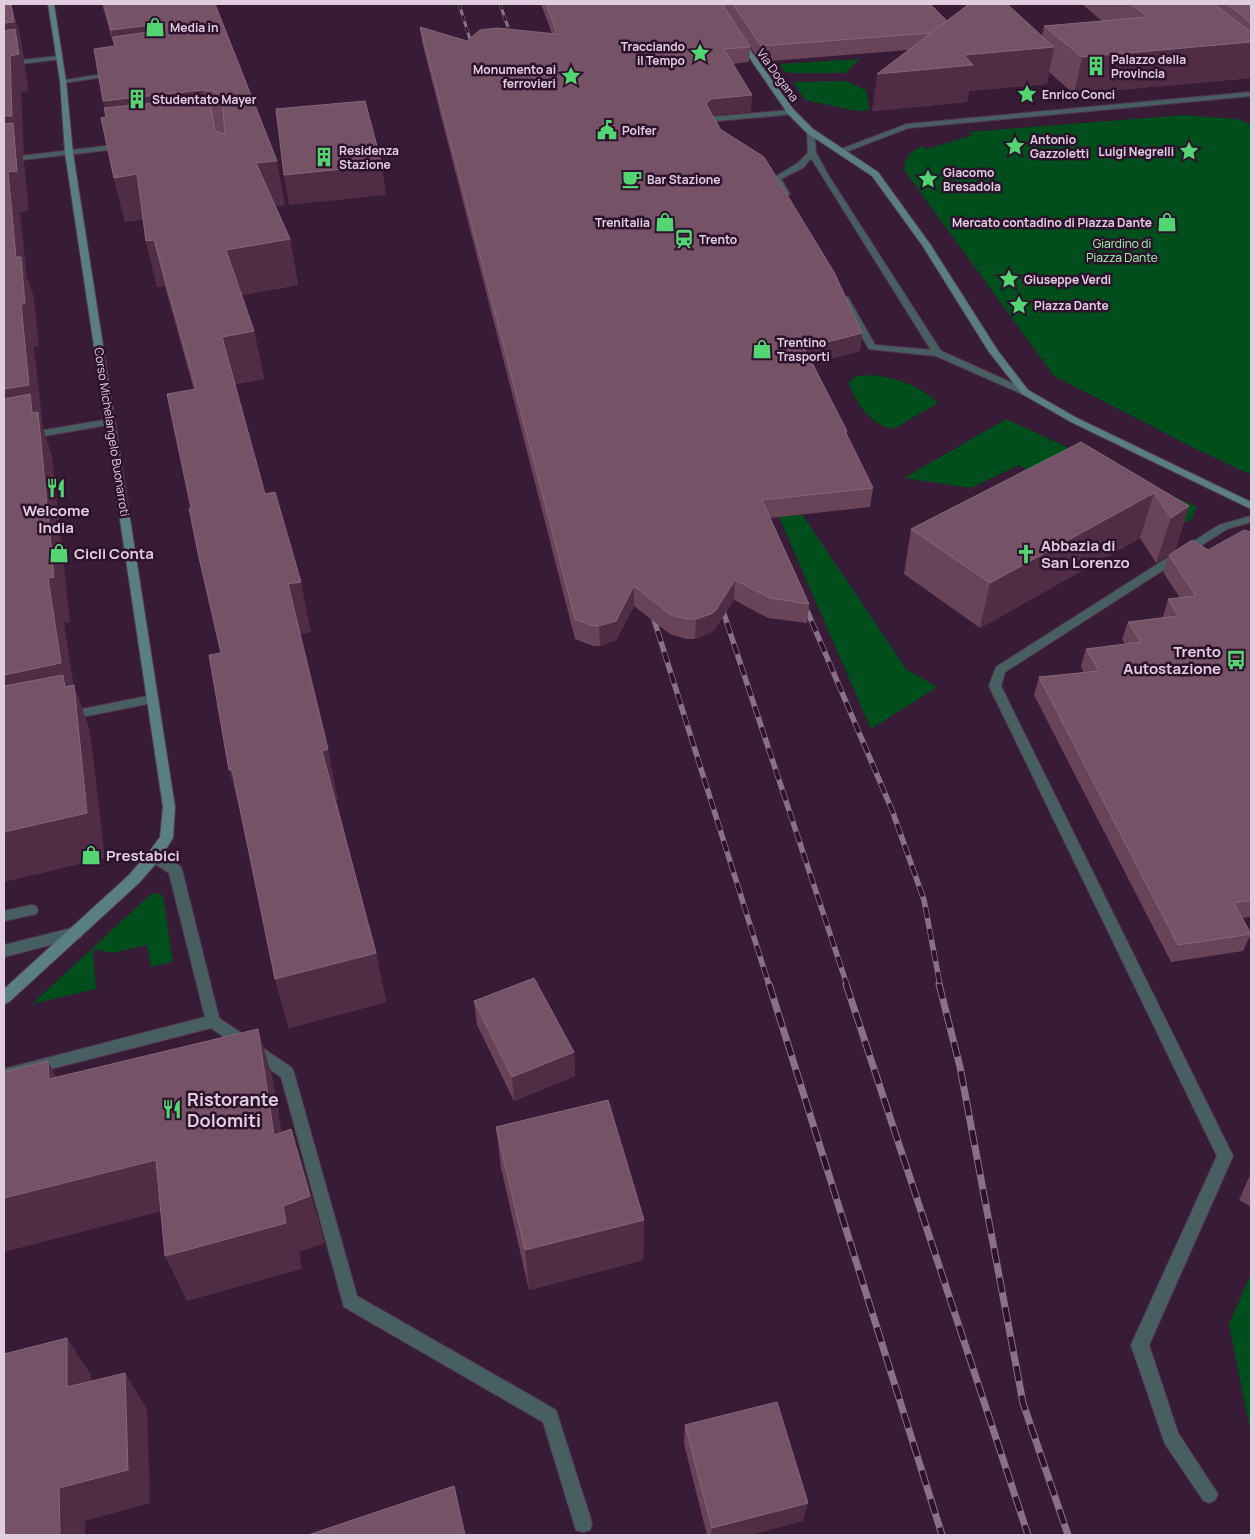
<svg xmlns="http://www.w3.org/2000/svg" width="1255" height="1539" viewBox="0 0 1255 1539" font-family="Manrope,sans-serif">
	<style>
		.green { fill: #004e1b }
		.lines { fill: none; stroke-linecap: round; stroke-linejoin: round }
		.lane-casing { stroke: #533852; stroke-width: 2 }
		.street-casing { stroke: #533852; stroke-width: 2 }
		.secondary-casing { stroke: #533852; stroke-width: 2 }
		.lane { fill: #485f62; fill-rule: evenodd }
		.street { fill: #485f62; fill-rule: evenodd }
		.secondary { fill: #597e83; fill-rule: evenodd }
		.rail-far2-casing { stroke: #897188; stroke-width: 3 }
		.rail-far1-casing { stroke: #897188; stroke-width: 5.5 }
		.rail-casing { stroke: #897188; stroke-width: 7 }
		.rail-far2 { stroke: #2d122d; stroke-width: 2; stroke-dasharray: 6; stroke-linecap: butt }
		.rail-far1 { stroke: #2d122d; stroke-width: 4; stroke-dasharray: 11; stroke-linecap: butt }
		.rail { stroke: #2d122d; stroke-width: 5; stroke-dasharray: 15; stroke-linecap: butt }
		.wall { fill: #694357 }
		.shaded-wall { fill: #502d44 }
		.building { fill: #765266; stroke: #866679 }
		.labels { text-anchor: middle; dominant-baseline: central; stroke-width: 5; stroke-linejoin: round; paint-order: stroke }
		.far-poi-label { font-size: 12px; font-weight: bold; fill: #e0cedf; stroke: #2d122d; text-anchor: start }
		.far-street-label { font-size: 12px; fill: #e0cedf; stroke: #2d122d }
		.far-park-label { font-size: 12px; fill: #9efcad; stroke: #2d122d }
		.poi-label { font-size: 15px; font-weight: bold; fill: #e0cedf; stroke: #2d122d; text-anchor: start }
		.near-poi-label { font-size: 18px; font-weight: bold; fill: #e0cedf; stroke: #2d122d; text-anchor: start }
	</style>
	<rect width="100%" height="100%" fill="#381b37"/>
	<g class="green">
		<path d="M860,59L845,73H792L784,71L780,64Z"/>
		<path d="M846,81L866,90L870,110L857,111L805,100L793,82Z"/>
		<path d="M1184,115L1237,119L1251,124V475L1192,447L1054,376L904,170C905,157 910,152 922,146L927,149L973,135L968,132Z"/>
		<path d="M871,375C898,378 918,385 938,403L893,429C869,424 858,405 848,383L856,376Z"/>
		<path d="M1006,419L1197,507L1191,520L1167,529L1061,491L1019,465L971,488L904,478Z"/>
		<path d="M802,514L906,669L937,687L871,729L779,517Z"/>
		<path d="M152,893L163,895L173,962L151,967L147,945L113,953L93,949L96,989L32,1004Z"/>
		<path d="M1251,1273V1434L1229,1325Z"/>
	</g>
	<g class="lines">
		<defs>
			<g id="lane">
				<path d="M115,72L118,74L117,75L63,83L60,81Z"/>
				<path d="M791,110L795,112L794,114L716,121L721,131L717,133L713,131L707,119L711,117Z"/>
				<path d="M807,129L814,131L816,153L830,178L941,351L1028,390V394H1022L936,356L869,349L841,299L842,297H848L875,345L931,350L811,158L804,167L781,179L790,194L786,196H783L773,178L798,163L808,153Z"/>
				<path d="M1251,516V522L1227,529L1005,672L1001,686L1233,1156L1149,1345L1178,1433L1218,1494L1215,1500L1209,1503L1203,1500L1165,1444L1131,1345L1217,1156L989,686L996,667L1219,525Z"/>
				<path d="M153,695L159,699L157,702L67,720L61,716L67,712Z"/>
				<path d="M154,851L180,866L182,870L219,1018L292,1068L294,1073L357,1296L556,1410L592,1523L590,1530L583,1532L576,1530L543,1422L344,1307L281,1077L211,1028L4,1081V1069L205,1017L169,873L149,860L147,856L149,852Z"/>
				<path d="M31,905L36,906L38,910L36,914L4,921V911Z"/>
				<path d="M76,927L81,929L83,933L81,937L4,957V945Z"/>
			</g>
			<g id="street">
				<path d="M59,56L62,58L61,59L4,66V62Z"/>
				<path d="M1251,92V96L908,128L843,153L836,151L907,124Z"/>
				<path d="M123,144H126V148L4,162V158Z"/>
				<path d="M110,419L115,422L113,424L4,443V437Z"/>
			</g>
			<g id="secondary">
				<path d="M48,4H54L66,81L73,153L175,807L173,838L159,860L139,883L9,1002L4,1004V989L129,875L149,852L160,837L163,807L65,153L60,81Z"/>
				<path d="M739,40H743L794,110L813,129L878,172L930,244L998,351L1028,390L1077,418L1251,502V509L1071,422L1022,394L989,352L922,245L872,176L807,133L788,114L738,41Z"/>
			</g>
		</defs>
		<use href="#lane" class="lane-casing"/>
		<use href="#street" class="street-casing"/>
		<use href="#secondary" class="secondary-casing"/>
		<use href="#lane" class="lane"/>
		<use href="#street" class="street"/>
		<use href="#secondary" class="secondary"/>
		<defs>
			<g id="rail-far2">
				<path d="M459,4L474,52"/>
				<path d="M500,4L513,42"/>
			</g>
			<g id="rail-far1">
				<path d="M803,601L892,810L924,900L940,985"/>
				<path d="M720,602L847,985"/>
				<path d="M651,610L769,985"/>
			</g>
			<g id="rail">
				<path d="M769,984L942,1535"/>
				<path d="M846,984L1028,1535"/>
				<path d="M939,984L960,1067L1023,1403L1068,1535"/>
			</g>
		</defs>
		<use href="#rail-far2" class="rail-far2-casing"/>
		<use href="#rail-far1" class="rail-far1-casing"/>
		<use href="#rail" class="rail-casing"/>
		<use href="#rail-far2" class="rail-far2"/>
		<use href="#rail-far1" class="rail-far1"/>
		<use href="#rail" class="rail"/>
	</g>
	<g class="wall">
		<path d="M102,4H215L285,205L275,206L290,239L298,285L242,295L254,331L264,379L235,384L265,494L311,632L300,634L338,800H336L376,953L386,1002L289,1028L275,979L221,653L191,508L194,390L165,286L157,287L146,241L143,219L125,222L114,178L106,117L114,46Z"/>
		<path d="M541,4H930L947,21L1042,36L1044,26L1102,21L1082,4H1251V78L1074,94L1049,72L1047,84L969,91L967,102L872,111L908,50L760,62L743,36L750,47L749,62L733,64L751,112L712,115L720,129L862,333L860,351L813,363L847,431V435L873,488L870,507L770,518L809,604L807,623L768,618L734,600L715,629L710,633L695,639H686L670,634L634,606L616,640L600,646H593L575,639L422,42L420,27L467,41L552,34Z"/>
		<path d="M1081,442L1189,506L1175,551L1156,563L1140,538L980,628L904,574L911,529Z"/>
		<path d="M1251,532V917L1242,918L1251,934L1243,951L1171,962L1034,695L1039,677L1084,673L1081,666L1086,649L1125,644L1122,639L1128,622L1163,617L1168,599L1180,598L1163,572L1169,555L1208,550Z"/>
		<path d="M474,1001L574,1052L575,1076L514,1101L477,1025Z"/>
		<path d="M496,1127L644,1220L643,1260L529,1290L501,1168Z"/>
		<path d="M1251,1173V1207L1239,1200Z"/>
		<path d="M685,1425L803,1521L749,1535H707L684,1444Z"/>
	</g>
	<g class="shaded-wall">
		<path d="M11,4L19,31L24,58H23L29,91L21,92L24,154H22L24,162L29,211L20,212L27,277L34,298L39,346L34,347L43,428L52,456L70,622L64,623L74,687V685L90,731L105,858L4,882V389L16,257L4,156V23Z"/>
		<path d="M159,24L168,64L113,37L120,70L111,30Z"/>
		<path d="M1251,42V78L1074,94L1082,57Z"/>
		<path d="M1054,47L1047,84L969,91L967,102L872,111L877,74L964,55Z"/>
		<path d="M203,90L212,132L114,143L103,101Z"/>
		<path d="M752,95L751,112L711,115L706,104L711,99Z"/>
		<path d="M277,161L285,205L264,207L256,163Z"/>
		<path d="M382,165L386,195L289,205L284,175Z"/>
		<path d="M137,174L148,219L125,222L114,178Z"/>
		<path d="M290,239L298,285L236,296L226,250Z"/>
		<path d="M154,240L165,286L157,287L146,241Z"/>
		<path d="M254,331L264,379L232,384L222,337Z"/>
		<path d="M862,333L860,351L803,366L804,348Z"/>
		<path d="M1154,493L1140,538L980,628L990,583Z"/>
		<path d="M1189,506L1175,551L1156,563L1171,518Z"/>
		<path d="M735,580L734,600L715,629L710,633L695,639L696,619Z"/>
		<path d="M301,582L311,632L299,634L288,584Z"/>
		<path d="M634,586V606L616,640L600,646L599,626Z"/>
		<path d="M328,749L338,800L333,801L322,751Z"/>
		<path d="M229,770H232L243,821Z"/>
		<path d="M376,953L386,1002L289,1028L275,979Z"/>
		<path d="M258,1029L273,1079L290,1183L274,1135Z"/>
		<path d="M574,1052L575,1076L514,1101L512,1077Z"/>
		<path d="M48,1061L74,1111L49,1079Z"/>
		<path d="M291,1129L306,1177L325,1243L299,1252L302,1269L187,1301L165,1256L283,1206Z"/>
		<path d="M156,1160L178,1207L4,1252V1198Z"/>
		<path d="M644,1220L643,1260L529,1290L525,1250Z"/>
		<path d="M67,1338L91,1375V1423L67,1387Z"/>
		<path d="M125,1373L147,1409L150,1503L85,1521V1535H60L59,1488Z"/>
		<path d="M808,1503L803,1521L749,1535H711L712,1528Z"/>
	</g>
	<g class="building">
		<path d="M4,4H11L14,22L4,23Z"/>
		<path d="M104,4H215L277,161L256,163L290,239L226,250L254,331L222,337L265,494L275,492L301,582L288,584L328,749L322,751L376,953L275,979L232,770H229L209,655L221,653L198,553L189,508H191L167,394L196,389L154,240L146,241L137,174L114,178L101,118L106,117L104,108L203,98L210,103L215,131L225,134L222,100L213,91L203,90L103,101L94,49L115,46L113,37L162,30L163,27L159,24L111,30Z"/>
		<path d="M546,4H722L750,47L724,49L752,95L711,99L706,104L720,129L764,157L834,272L862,333L804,348L847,431H845L873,488L762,500L809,604L770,598L735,580L716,610L711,614L696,619H687L671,615L634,586L616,621L599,626H592L575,619L420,27L467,41L480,30L497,28L557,34Z"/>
		<path d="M733,4H930L947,21L931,33L761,46Z"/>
		<path d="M969,4H1007L1054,47L964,55L973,65L877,74Z"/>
		<path d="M1131,4H1214L1251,32V42L1082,57L1044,26L1148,17Z"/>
		<path d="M1227,4H1251V23Z"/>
		<path d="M15,29L19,54L10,56L12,116H4V31Z"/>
		<path d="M365,101L382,165L284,175L276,109Z"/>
		<path d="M13,123L17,171L8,172L16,257H21L25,304H21L29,385L4,389V124Z"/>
		<path d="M30,394L32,413L38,412L54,577L48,578L61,663L4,675V399Z"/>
		<path d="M1081,442L1189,506L1171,518L1154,493L990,583L911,529Z"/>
		<path d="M1244,530L1251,532V900L1234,903L1251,934L1178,945L1039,677L1099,671L1086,649L1141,642L1128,622L1178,616L1168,599L1196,596L1169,555L1192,540L1208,550Z"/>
		<path d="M63,675L65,687L74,685L87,813L4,832V686Z"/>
		<path d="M534,978L574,1052L512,1077L474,1001Z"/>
		<path d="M258,1029L274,1135L291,1129L310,1196L283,1206L286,1223L165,1256L156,1160L4,1198V1072L48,1061L49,1079Z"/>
		<path d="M608,1100L644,1220L525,1250L496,1127Z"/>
		<path d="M67,1338V1387L125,1373L128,1470L59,1488L60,1535H4V1354Z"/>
		<path d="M777,1402L808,1503L712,1528L685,1425Z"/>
		<path d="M454,1486L465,1535H308Z"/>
	</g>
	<defs>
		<symbol id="shop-bare" viewBox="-9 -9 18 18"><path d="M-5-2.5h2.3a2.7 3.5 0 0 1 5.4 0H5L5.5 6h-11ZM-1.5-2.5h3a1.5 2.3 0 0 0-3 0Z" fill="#53d672" stroke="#2d122d" stroke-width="2.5" paint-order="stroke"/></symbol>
		<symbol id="sight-bare" viewBox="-9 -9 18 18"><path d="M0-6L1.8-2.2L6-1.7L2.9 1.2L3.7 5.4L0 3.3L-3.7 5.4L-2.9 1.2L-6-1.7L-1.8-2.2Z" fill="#53d672" stroke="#2d122d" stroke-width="2.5" paint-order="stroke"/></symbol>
		<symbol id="building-bare" viewBox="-9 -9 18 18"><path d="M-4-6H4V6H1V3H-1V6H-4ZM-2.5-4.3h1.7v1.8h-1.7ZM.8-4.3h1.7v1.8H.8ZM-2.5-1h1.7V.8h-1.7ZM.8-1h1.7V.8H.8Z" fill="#53d672" stroke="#2d122d" stroke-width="2.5" paint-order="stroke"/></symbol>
		<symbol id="civic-bare" viewBox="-9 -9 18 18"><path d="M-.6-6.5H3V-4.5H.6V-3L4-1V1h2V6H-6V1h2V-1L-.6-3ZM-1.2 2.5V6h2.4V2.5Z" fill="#53d672" stroke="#2d122d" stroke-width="2.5" paint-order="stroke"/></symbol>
		<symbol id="cafe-bare" viewBox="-9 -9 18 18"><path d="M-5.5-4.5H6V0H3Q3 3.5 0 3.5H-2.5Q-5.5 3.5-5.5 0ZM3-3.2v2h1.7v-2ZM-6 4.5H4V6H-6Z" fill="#53d672" stroke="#2d122d" stroke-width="2.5" paint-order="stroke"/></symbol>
		<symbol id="station-bare" viewBox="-9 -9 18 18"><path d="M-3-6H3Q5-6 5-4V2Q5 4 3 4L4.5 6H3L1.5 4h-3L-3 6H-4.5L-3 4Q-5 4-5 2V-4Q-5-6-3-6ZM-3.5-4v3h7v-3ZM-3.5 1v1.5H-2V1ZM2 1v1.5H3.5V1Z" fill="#53d672" stroke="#2d122d" stroke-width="2.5" paint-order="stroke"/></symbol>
		<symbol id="restaurant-bare" viewBox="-9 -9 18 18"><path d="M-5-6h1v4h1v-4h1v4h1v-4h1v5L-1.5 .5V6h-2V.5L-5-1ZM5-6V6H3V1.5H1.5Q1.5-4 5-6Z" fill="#53d672" stroke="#2d122d" stroke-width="2.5" paint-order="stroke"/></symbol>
		<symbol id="church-bare" viewBox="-9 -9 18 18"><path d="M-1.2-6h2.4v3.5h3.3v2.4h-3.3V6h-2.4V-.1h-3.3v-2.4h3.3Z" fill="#53d672" stroke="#2d122d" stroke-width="2.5" paint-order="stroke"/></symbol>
		<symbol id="bus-bare" viewBox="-9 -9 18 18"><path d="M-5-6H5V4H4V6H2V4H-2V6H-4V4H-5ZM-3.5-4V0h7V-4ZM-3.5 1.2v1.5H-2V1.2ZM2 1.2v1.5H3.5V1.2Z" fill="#53d672" stroke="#2d122d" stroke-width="2.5" paint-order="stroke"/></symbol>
	</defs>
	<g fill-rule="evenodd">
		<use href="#shop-bare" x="141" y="13" width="28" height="28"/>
		<use href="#sight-bare" x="686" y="39" width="28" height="28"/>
		<use href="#building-bare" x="1082" y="52" width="28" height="28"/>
		<use href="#sight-bare" x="557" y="62" width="28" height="28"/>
		<use href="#sight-bare" x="1013" y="80" width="28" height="28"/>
		<use href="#building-bare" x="123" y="85" width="28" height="28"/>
		<use href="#civic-bare" x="593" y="116" width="28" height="28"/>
		<use href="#sight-bare" x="1001" y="132" width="28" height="28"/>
		<use href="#sight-bare" x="1175" y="137" width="28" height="28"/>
		<use href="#building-bare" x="310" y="143" width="28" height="28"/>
		<use href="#cafe-bare" x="618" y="165" width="28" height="28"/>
		<use href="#sight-bare" x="914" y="165" width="28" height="28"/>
		<use href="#shop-bare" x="651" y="208" width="28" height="28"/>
		<use href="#shop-bare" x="1153" y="208" width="28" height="28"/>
		<use href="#station-bare" x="670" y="225" width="28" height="28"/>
		<use href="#sight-bare" x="995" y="265" width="28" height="28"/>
		<use href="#sight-bare" x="1005" y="291" width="28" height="28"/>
		<use href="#shop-bare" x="748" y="335" width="28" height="28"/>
		<use href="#restaurant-bare" x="42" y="474" width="28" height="28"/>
		<use href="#shop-bare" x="45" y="539" width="28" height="28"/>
		<use href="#church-bare" x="1012" y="540" width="28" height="28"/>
		<use href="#bus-bare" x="1222" y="646" width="28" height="28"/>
		<use href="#shop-bare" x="77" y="841" width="28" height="28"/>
		<use href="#restaurant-bare" x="158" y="1095" width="28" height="28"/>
	</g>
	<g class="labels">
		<g class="far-poi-label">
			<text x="170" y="27">Media in</text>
			<text x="685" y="46" text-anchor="end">Tracciando<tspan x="685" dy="14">il Tempo</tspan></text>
			<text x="1111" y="59">Palazzo della<tspan x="1111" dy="14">Provincia</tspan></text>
			<text x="556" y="69" text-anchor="end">Monumento ai<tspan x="556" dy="14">ferrovieri</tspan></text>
			<text x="1042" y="94">Enrico Conci</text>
			<text x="152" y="99">Studentato Mayer</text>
			<text x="622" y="130">Polfer</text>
			<text x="1030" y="139">Antonio<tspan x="1030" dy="14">Gazzoletti</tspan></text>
			<text x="339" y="150">Residenza<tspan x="339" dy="14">Stazione</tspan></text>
			<text x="1174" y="151" text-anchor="end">Luigi Negrelli</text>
			<text x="943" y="172">Giacomo<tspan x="943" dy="14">Bresadola</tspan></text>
			<text x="647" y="179">Bar Stazione</text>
			<text x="650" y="222" text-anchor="end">Trenitalia</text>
			<text x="1152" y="222" text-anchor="end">Mercato contadino di Piazza Dante</text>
			<text x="699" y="239">Trento</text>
			<text x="1024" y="279">Giuseppe Verdi</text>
			<text x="1034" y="305">Piazza Dante</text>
			<text x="777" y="342">Trentino<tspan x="777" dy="14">Trasporti</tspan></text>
		</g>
		<g class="far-street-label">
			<text transform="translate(778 75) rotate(54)">Via Dogana</text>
			<text transform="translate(112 432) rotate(81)">Corso Michelangelo Buonarroti</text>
		</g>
		<g class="far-park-label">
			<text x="1122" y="243">Giardino di<tspan x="1122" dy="14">Piazza Dante</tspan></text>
		</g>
		<g class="poi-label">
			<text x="56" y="510" text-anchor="middle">Welcome<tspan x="56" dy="17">India</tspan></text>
			<text x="1041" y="545">Abbazia di<tspan x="1041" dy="17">San Lorenzo</tspan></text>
			<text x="74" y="553">Cicli Conta</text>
			<text x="1221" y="651" text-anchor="end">Trento<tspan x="1221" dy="17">Autostazione</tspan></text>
			<text x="106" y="855">Prestabici</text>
		</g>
		<g class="near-poi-label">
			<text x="187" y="1099">Ristorante<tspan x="187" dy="21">Dolomiti</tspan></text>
		</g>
	</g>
	<rect width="1255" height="1539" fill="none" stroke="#e0cedf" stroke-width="10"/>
</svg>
